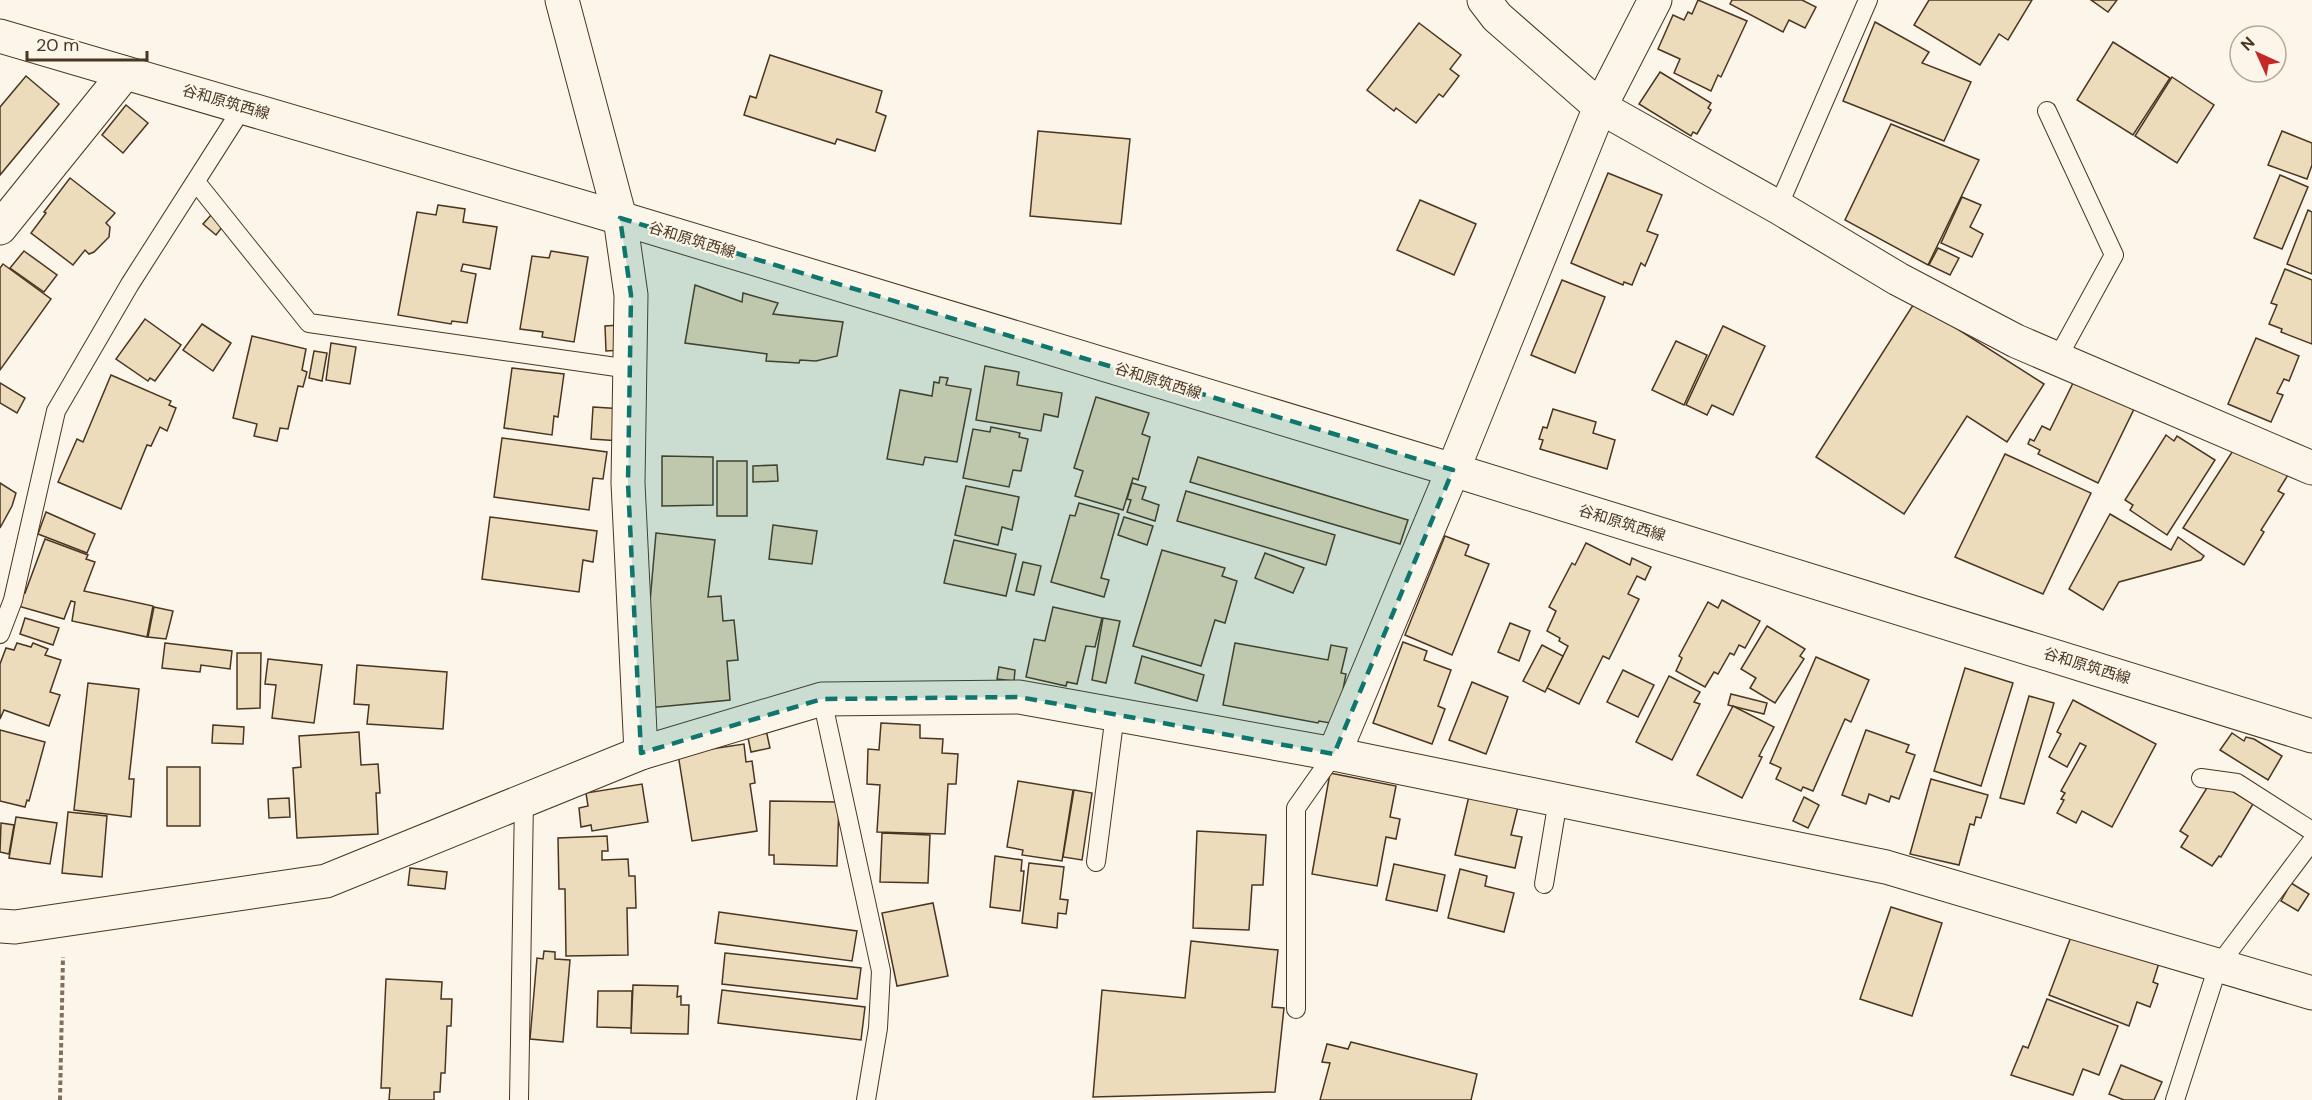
<svg xmlns="http://www.w3.org/2000/svg" width="2312" height="1100" viewBox="0 0 2312 1100" font-family="'DM Sans','Noto Sans JP',sans-serif">
	<style>
		.building { fill: #ecdcbc; stroke: #4a3520; stroke-width: 1.5 }
		.lines { fill: none; stroke-linecap: round; stroke-linejoin: round }
		.service-casing { stroke: #4a3520; stroke-width: 20 }
		.minor-casing { stroke: #4a3520; stroke-width: 35 }
		.secondary-casing { stroke: #4a3520; stroke-width: 35 }
		.path { stroke: #7f6f5c; stroke-width: 4; stroke-dasharray: 4.5 3; stroke-linecap: butt }
		.service { stroke: #fbf6e9; stroke-width: 18 }
		.minor { stroke: #fbf6e9; stroke-width: 33 }
		.secondary { stroke: #fbf6e9; stroke-width: 33 }
		.marked { fill: #0f766e; fill-opacity: 0.2; stroke: #0f766e; stroke-width: 4.5; stroke-dasharray: 12 8; stroke-linejoin: round }
		.labels { text-anchor: middle; dominant-baseline: central; stroke-width: 4.5; stroke-linejoin: round; paint-order: stroke }
		.street-label { font-size: 15px; fill: #4a3520; stroke: #fbf6e9 }
	</style>
	<rect width="100%" height="100%" fill="#fbf6e9"/>
	<g class="building">
		<path d="M1698,0L1747,21L1721,77L1718,75L1711,91L1674,73L1680,59L1658,49L1673,15L1684,20L1688,12L1692,14Z"/>
		<path d="M1732,0H1802L1816,7L1805,28L1789,20L1783,32L1730,4Z"/>
		<path d="M1929,0H2032L2008,40L1999,34L1980,65L1914,25Z"/>
		<path d="M2091,0H2117L2108,12Z"/>
		<path d="M1875,22L1929,52L1922,63L1971,82L1944,141L1843,101Z"/>
		<path d="M1419,23L1461,55L1450,69L1459,76L1443,97L1439,94L1416,123L1396,108L1394,111L1367,90Z"/>
		<path d="M2113,42L2170,78L2133,135L2077,100Z"/>
		<path d="M770,55L882,91L876,112L886,116L875,151L837,139L835,144L744,115L750,96L756,98Z"/>
		<path d="M1660,72L1711,103L1708,108L1711,110L1697,134L1693,132L1691,136L1639,104Z"/>
		<path d="M26,76L59,104L0,175V107Z"/>
		<path d="M2172,77L2214,105L2177,163L2135,136Z"/>
		<path d="M126,105L148,123L123,153L102,135Z"/>
		<path d="M1891,124L1979,160L1928,265L1845,220Z"/>
		<path d="M1038,131L1130,139L1121,224L1030,216Z"/>
		<path d="M2282,131L2312,143V165L2307,179L2268,165Z"/>
		<path d="M1608,173L1662,195L1647,231L1658,235L1645,266L1641,263L1632,285L1624,282L1623,285L1571,263Z"/>
		<path d="M2280,175L2308,187L2282,249L2254,238Z"/>
		<path d="M70,178L115,213L106,223L110,227L109,237L94,252L89,254L85,250L73,265L31,233L46,213L44,212Z"/>
		<path d="M1962,197L1981,205L1970,227L1983,234L1972,257L1941,243Z"/>
		<path d="M1420,200L1476,224L1454,275L1397,250Z"/>
		<path d="M438,205L465,209L463,222L497,227L490,269L463,264L461,271L476,274L467,323L452,321L451,324L398,315L417,212L436,215Z"/>
		<path d="M2308,210L2312,212V274L2287,264Z"/>
		<path d="M211,215L223,226L216,235L203,224Z"/>
		<path d="M1938,248L1959,258L1950,275L1929,265Z"/>
		<path d="M24,251L57,275L44,292L10,268Z"/>
		<path d="M551,251L588,257L574,342L542,337L543,332L520,329L532,256L549,258Z"/>
		<path d="M3,264L51,299L0,370V268Z"/>
		<path d="M2285,269L2312,280V344L2281,332L2282,329L2269,324L2277,305L2271,303Z"/>
		<path d="M1562,280L1605,297L1575,373L1531,355Z"/>
		<path d="M695,285L742,302L743,293L778,303L773,314L843,322L837,356L816,361L800,360L799,363L766,361L767,354L685,343Z"/>
		<path d="M1915,302L2044,384L2007,442L1967,416L1904,514L1816,457Z"/>
		<path d="M145,319L181,345L155,381L150,378L148,381L116,359Z"/>
		<path d="M202,324L231,343L213,371L183,350Z"/>
		<path d="M620,325L622,350L606,351L605,326Z"/>
		<path d="M1723,326L1765,346L1733,415L1712,405L1707,415L1686,405Z"/>
		<path d="M252,336L306,349L302,370L307,372L303,387L298,386L288,429L280,428L277,441L254,436L257,424L233,418Z"/>
		<path d="M2256,338L2299,356L2289,381L2284,379L2277,393L2283,395L2271,422L2228,404Z"/>
		<path d="M1676,341L1707,355L1684,405L1652,390Z"/>
		<path d="M331,343L356,347L350,384L326,380Z"/>
		<path d="M314,351L327,353L322,381L309,378Z"/>
		<path d="M985,366L1019,372L1017,385L1062,393L1058,417L1044,414L1041,431L976,420Z"/>
		<path d="M512,368L564,374L558,417L554,416L552,435L504,428Z"/>
		<path d="M111,375L171,401L169,405L176,408L167,431L160,427L151,446L147,445L121,509L58,482L77,439L83,442Z"/>
		<path d="M940,377L948,378L946,385L971,389L957,462L925,457L923,465L887,459L900,390L932,396L934,382L939,383Z"/>
		<path d="M2076,377L2136,405L2098,483L2038,454L2040,450L2028,444L2030,439L2034,441L2042,426L2050,430Z"/>
		<path d="M0,383L25,398L17,413L0,403Z"/>
		<path d="M1096,397L1149,413L1142,434L1150,437L1138,480L1133,478L1123,510L1075,496L1083,471L1074,468Z"/>
		<path d="M593,407L624,409L621,441L591,439Z"/>
		<path d="M1553,409L1596,422L1593,433L1615,440L1607,469L1540,449L1543,440L1539,439L1543,427L1547,428Z"/>
		<path d="M991,427L1020,433L1019,437L1028,439L1021,471L1013,470L1009,487L963,478L973,429L990,432Z"/>
		<path d="M2166,435L2174,441L2177,436L2215,460L2167,535L2130,510L2133,505L2125,500Z"/>
		<path d="M502,438L607,452L603,479L593,478L589,510L494,497Z"/>
		<path d="M2236,446L2288,475L2278,491L2284,494L2261,530L2264,532L2244,565L2183,528Z"/>
		<path d="M2005,454L2091,493L2043,594L1955,557Z"/>
		<path d="M662,456L713,457V505L662,506Z"/>
		<path d="M1198,457L1408,520L1400,544L1190,482Z"/>
		<rect x="717" y="461" width="30" height="55"/>
		<path d="M777,465L778,481L753,482V466Z"/>
		<path d="M0,483L16,493L12,506L0,528Z"/>
		<path d="M1132,483L1146,487L1142,499L1159,505L1155,521L1127,512L1131,500L1127,499Z"/>
		<path d="M966,486L1019,497L1012,530L1002,527L998,545L955,535Z"/>
		<path d="M1186,491L1335,535L1326,565L1177,521Z"/>
		<path d="M1079,503L1119,514L1101,578L1109,580L1104,597L1051,582L1070,515L1075,516Z"/>
		<path d="M46,512L95,534L87,553L38,534Z"/>
		<path d="M2110,514L2171,550L2178,537L2204,556L2201,560L2119,582L2103,610L2069,589Z"/>
		<path d="M490,517L597,531L593,562L583,560L579,592L482,579Z"/>
		<path d="M1124,517L1153,526L1147,545L1118,535Z"/>
		<path d="M773,525L817,531L812,564L769,559Z"/>
		<path d="M656,533L715,540L708,597L721,596L723,621L734,620L738,660L727,661L730,700L648,708L650,602Z"/>
		<path d="M1445,536L1469,545L1465,555L1489,564L1452,655L1405,635Z"/>
		<path d="M45,539L88,555L86,559L95,562L84,591L153,606L147,637L72,621L75,602L71,601L64,619L18,606L21,592L25,593Z"/>
		<path d="M954,540L1016,554L1006,596L944,583Z"/>
		<path d="M1586,543L1630,565L1632,558L1651,567L1645,580L1637,576L1628,594L1639,599L1609,659L1603,656L1579,704L1547,688L1568,646L1559,641L1560,638L1547,631L1556,611L1549,607L1572,563L1575,565Z"/>
		<path d="M1162,550L1225,568L1222,576L1237,581L1225,623L1215,620L1201,666L1133,646Z"/>
		<path d="M1265,553L1304,568L1293,593L1255,578Z"/>
		<path d="M1023,562L1041,566L1034,595L1016,591Z"/>
		<path d="M1722,600L1760,621L1745,648L1739,645L1734,655L1730,653L1718,674L1714,672L1705,687L1676,671L1682,658L1679,656L1708,602L1718,608Z"/>
		<path d="M154,607L173,611L166,639L148,637Z"/>
		<path d="M1053,607L1102,618L1095,647L1086,646L1077,684L1067,682L1066,686L1026,677L1034,639L1045,641Z"/>
		<path d="M25,618L59,628L53,645L20,634Z"/>
		<path d="M1103,618L1120,621L1106,683L1092,680Z"/>
		<path d="M1510,623L1530,631L1519,661L1498,652Z"/>
		<path d="M1767,626L1805,649L1800,656L1804,659L1775,703L1750,688L1756,678L1741,669Z"/>
		<path d="M1403,642L1427,651L1424,660L1451,670L1438,706L1445,709L1432,744L1373,723Z"/>
		<path d="M17,643L31,647L33,643L48,649L45,655L61,660L50,692L60,695L49,726L4,710L0,719V664L6,648L14,650Z"/>
		<path d="M165,643L232,651L230,669L201,665L200,672L162,668Z"/>
		<path d="M1235,643L1328,660L1331,645L1347,648L1341,673L1346,674L1340,705L1330,723L1319,721L1318,723L1223,705Z"/>
		<path d="M1542,645L1563,656L1545,692L1523,681Z"/>
		<path d="M237,653H261L260,708L237,709Z"/>
		<path d="M1142,656L1204,675L1197,701L1135,683Z"/>
		<path d="M1816,657L1869,680L1851,722L1845,719L1813,791L1803,787L1801,791L1776,779L1781,768L1770,763Z"/>
		<path d="M268,659L322,665L314,723L272,718L276,685L265,684Z"/>
		<path d="M357,665L447,672L443,729L367,724L369,705L354,704Z"/>
		<path d="M999,667L1015,670L1014,681L997,679Z"/>
		<path d="M1965,668L2013,683L1981,786L1934,771Z"/>
		<path d="M1623,670L1654,685L1638,717L1607,702Z"/>
		<path d="M1669,676L1700,692L1694,702L1700,704L1672,760L1636,742Z"/>
		<path d="M1472,682L1508,697L1486,754L1449,740Z"/>
		<path d="M88,683L139,689L129,779H134L131,817L74,810Z"/>
		<path d="M1731,694L1767,703L1764,714L1728,705Z"/>
		<path d="M2029,696L2054,703L2024,804L2000,798Z"/>
		<path d="M2073,700L2156,744L2112,827L2082,811L2076,823L2057,813L2064,800L2061,799L2065,793L2061,791L2086,746L2080,743L2067,767L2049,757L2061,734L2057,732Z"/>
		<path d="M1733,706L1774,727L1759,756L1762,757L1742,798L1697,775Z"/>
		<path d="M881,723L920,725V738L943,739L942,753L958,754L956,784H948L945,834L877,832L880,785L867,784L868,749L879,750Z"/>
		<path d="M213,725L244,727L243,744L212,743Z"/>
		<path d="M0,730L45,742L29,801L27,800L25,807L0,801Z"/>
		<path d="M766,730L770,748L751,752L747,733Z"/>
		<path d="M1866,730L1909,745L1906,752L1915,755L1899,799L1891,796L1889,802L1869,794L1866,804L1842,795Z"/>
		<path d="M359,732L361,765L378,764L380,793H376L378,834L297,838L293,768L301,767L299,736Z"/>
		<path d="M2232,733L2244,741L2246,737L2254,739L2282,756L2268,780L2220,750Z"/>
		<path d="M744,744L746,762L752,761L755,783L750,784L757,831L692,841L678,754Z"/>
		<rect x="167" y="767" width="33" height="59"/>
		<path d="M1330,773L1396,786L1390,817L1400,819L1396,839L1386,837L1377,886L1312,874Z"/>
		<path d="M1931,779L1988,795L1981,818L1976,817L1974,825L1970,824L1959,865L1910,854Z"/>
		<path d="M1018,781L1073,790L1062,861L1022,855L1023,850L1007,847Z"/>
		<path d="M2210,783H2219L2253,804L2221,857L2219,856L2212,866L2181,847L2188,836L2180,831Z"/>
		<path d="M642,784L648,822L592,831L591,825L581,827L579,808L588,806L586,793Z"/>
		<path d="M1074,790L1092,793L1082,860L1063,857Z"/>
		<path d="M1470,792L1519,803L1511,835L1522,837L1515,868L1455,855Z"/>
		<path d="M1804,797L1819,805L1808,828L1793,821Z"/>
		<path d="M289,798L290,817L269,818L268,799Z"/>
		<path d="M770,801L839,802L837,866L774,864V855H769Z"/>
		<path d="M68,812L107,816L102,877L62,873Z"/>
		<path d="M16,817L57,823L50,864L9,858Z"/>
		<path d="M1,823L14,825L9,854L0,852Z"/>
		<path d="M1197,831L1266,835L1263,885H1252L1249,930L1193,928Z"/>
		<path d="M882,833L930,835L928,883L880,882Z"/>
		<path d="M607,836L608,851H602V860L628,859L629,876H635L636,908H627L628,955L566,956L565,889H559L558,838Z"/>
		<path d="M995,856L1022,860L1021,871H1024L1020,911L990,907Z"/>
		<path d="M1029,863L1064,867L1060,899L1068,900L1066,914L1058,913L1057,928L1022,923Z"/>
		<path d="M1394,864L1445,875L1437,911L1386,900Z"/>
		<path d="M410,868L447,872L445,889L408,885Z"/>
		<path d="M1460,869L1487,876L1485,886L1514,893L1504,932L1448,918Z"/>
		<path d="M2291,883L2309,894L2298,911L2281,901Z"/>
		<path d="M933,903L948,976L897,986L882,913Z"/>
		<path d="M1891,907L1942,923L1912,1016L1860,999Z"/>
		<path d="M719,912L857,931L852,961L715,943Z"/>
		<path d="M2071,937L2159,963L2153,982L2158,984L2150,1007L2137,1002L2129,1026L2049,995Z"/>
		<path d="M1191,941L1278,950L1272,1007L1284,1008L1275,1092L1093,1097L1102,990L1185,998Z"/>
		<path d="M544,951L555,952V959L570,960L563,1042L530,1039L537,958L543,959Z"/>
		<path d="M725,953L861,968L857,999L722,984Z"/>
		<path d="M386,979L442,982L441,999H452L451,1026H447L445,1073H441L440,1092H434V1100H389L390,1088H381Z"/>
		<path d="M633,985L678,986L677,997L681,996V1005H689L688,1034L631,1033Z"/>
		<path d="M722,990L865,1007L861,1040L718,1023Z"/>
		<path d="M598,991H632L631,1028L597,1027Z"/>
		<path d="M2047,999L2118,1026L2099,1075L2083,1069L2073,1095L2011,1075L2023,1046L2028,1048Z"/>
		<path d="M1351,1042L1477,1074L1471,1100H1320L1330,1063L1322,1062L1327,1044L1348,1049Z"/>
		<path d="M2121,1065L2162,1082L2154,1100H2124L2109,1094Z"/>
	</g>
	<g class="lines">
		<defs>
			<g id="service">
				<path d="M2047,111L2114,255L2057,359"/>
				<path d="M196,182L309,323L630,369"/>
				<path d="M1778,207L1868,0"/>
				<path d="M0,634L13,600L56,411L130,284L243,107"/>
				<path d="M822,699L881,971L878,1028L866,1100"/>
				<path d="M2201,778L2237,783L2312,831"/>
				<path d="M1096,862L1115,714"/>
				<path d="M1544,884L1558,800"/>
				<path d="M1296,1009V808L1334,754"/>
				<path d="M519,1100L524,800"/>
				<path d="M2175,1100L2218,966L2312,841"/>
			</g>
			<g id="minor">
				<path d="M562,0L620,218L631,295L628,483L641,753"/>
				<path d="M1484,0L1497,17L1600,107L1778,207L1898,279L2016,341L2312,468"/>
				<path d="M0,228L125,73"/>
				<path d="M1334,754L1453,470L1600,107L1655,0"/>
				<path d="M0,926L15,927L326,881L641,753L822,699L1019,697L1334,754L1886,867L2312,993"/>
			</g>
			<path id="secondary" d="M0,36L620,218L1453,470L2312,736"/>
		</defs>
		<use href="#service" class="service-casing"/>
		<use href="#minor" class="minor-casing"/>
		<use href="#secondary" class="secondary-casing"/>
		<path class="path" d="M60,1100L63,957"/>
		<use href="#service" class="service"/>
		<use href="#minor" class="minor"/>
		<use href="#secondary" class="secondary"/>
	</g>
	<path class="marked" d="M620,218L1453,470L1334,754L1019,697L822,699L641,753L628,483L631,295Z"/>
	<g class="labels">
		<g class="street-label">
			<text transform="translate(226 102) rotate(16)">谷和原筑西線</text>
			<text transform="translate(692 240) rotate(17)">谷和原筑西線</text>
			<text transform="translate(1158 381) rotate(17)">谷和原筑西線</text>
			<text transform="translate(1622 523) rotate(17)">谷和原筑西線</text>
			<text transform="translate(2087 666) rotate(17)">谷和原筑西線</text>
		</g>
	</g>
	<g transform="translate(2258 54) rotate(315)"><circle r="28" fill="#fbf6e9" stroke="#b4a999" stroke-width="1.5"/>
	<path d="M0-4.5L10 22L0 15L-10 22Z" fill="#c62828"/>
	<text y="-9" font-size="16" font-weight="bold" text-anchor="middle" fill="#4a3520">N</text>
	</g>
	<path d="M27 51v9h120v-9" fill="none" stroke="#4a3520" stroke-width="3"/>
	<text x="36" y="51" font-size="18" fill="#4a3520" stroke="#fbf6e9" stroke-width="4.5" paint-order="stroke">20 m</text>
</svg>
